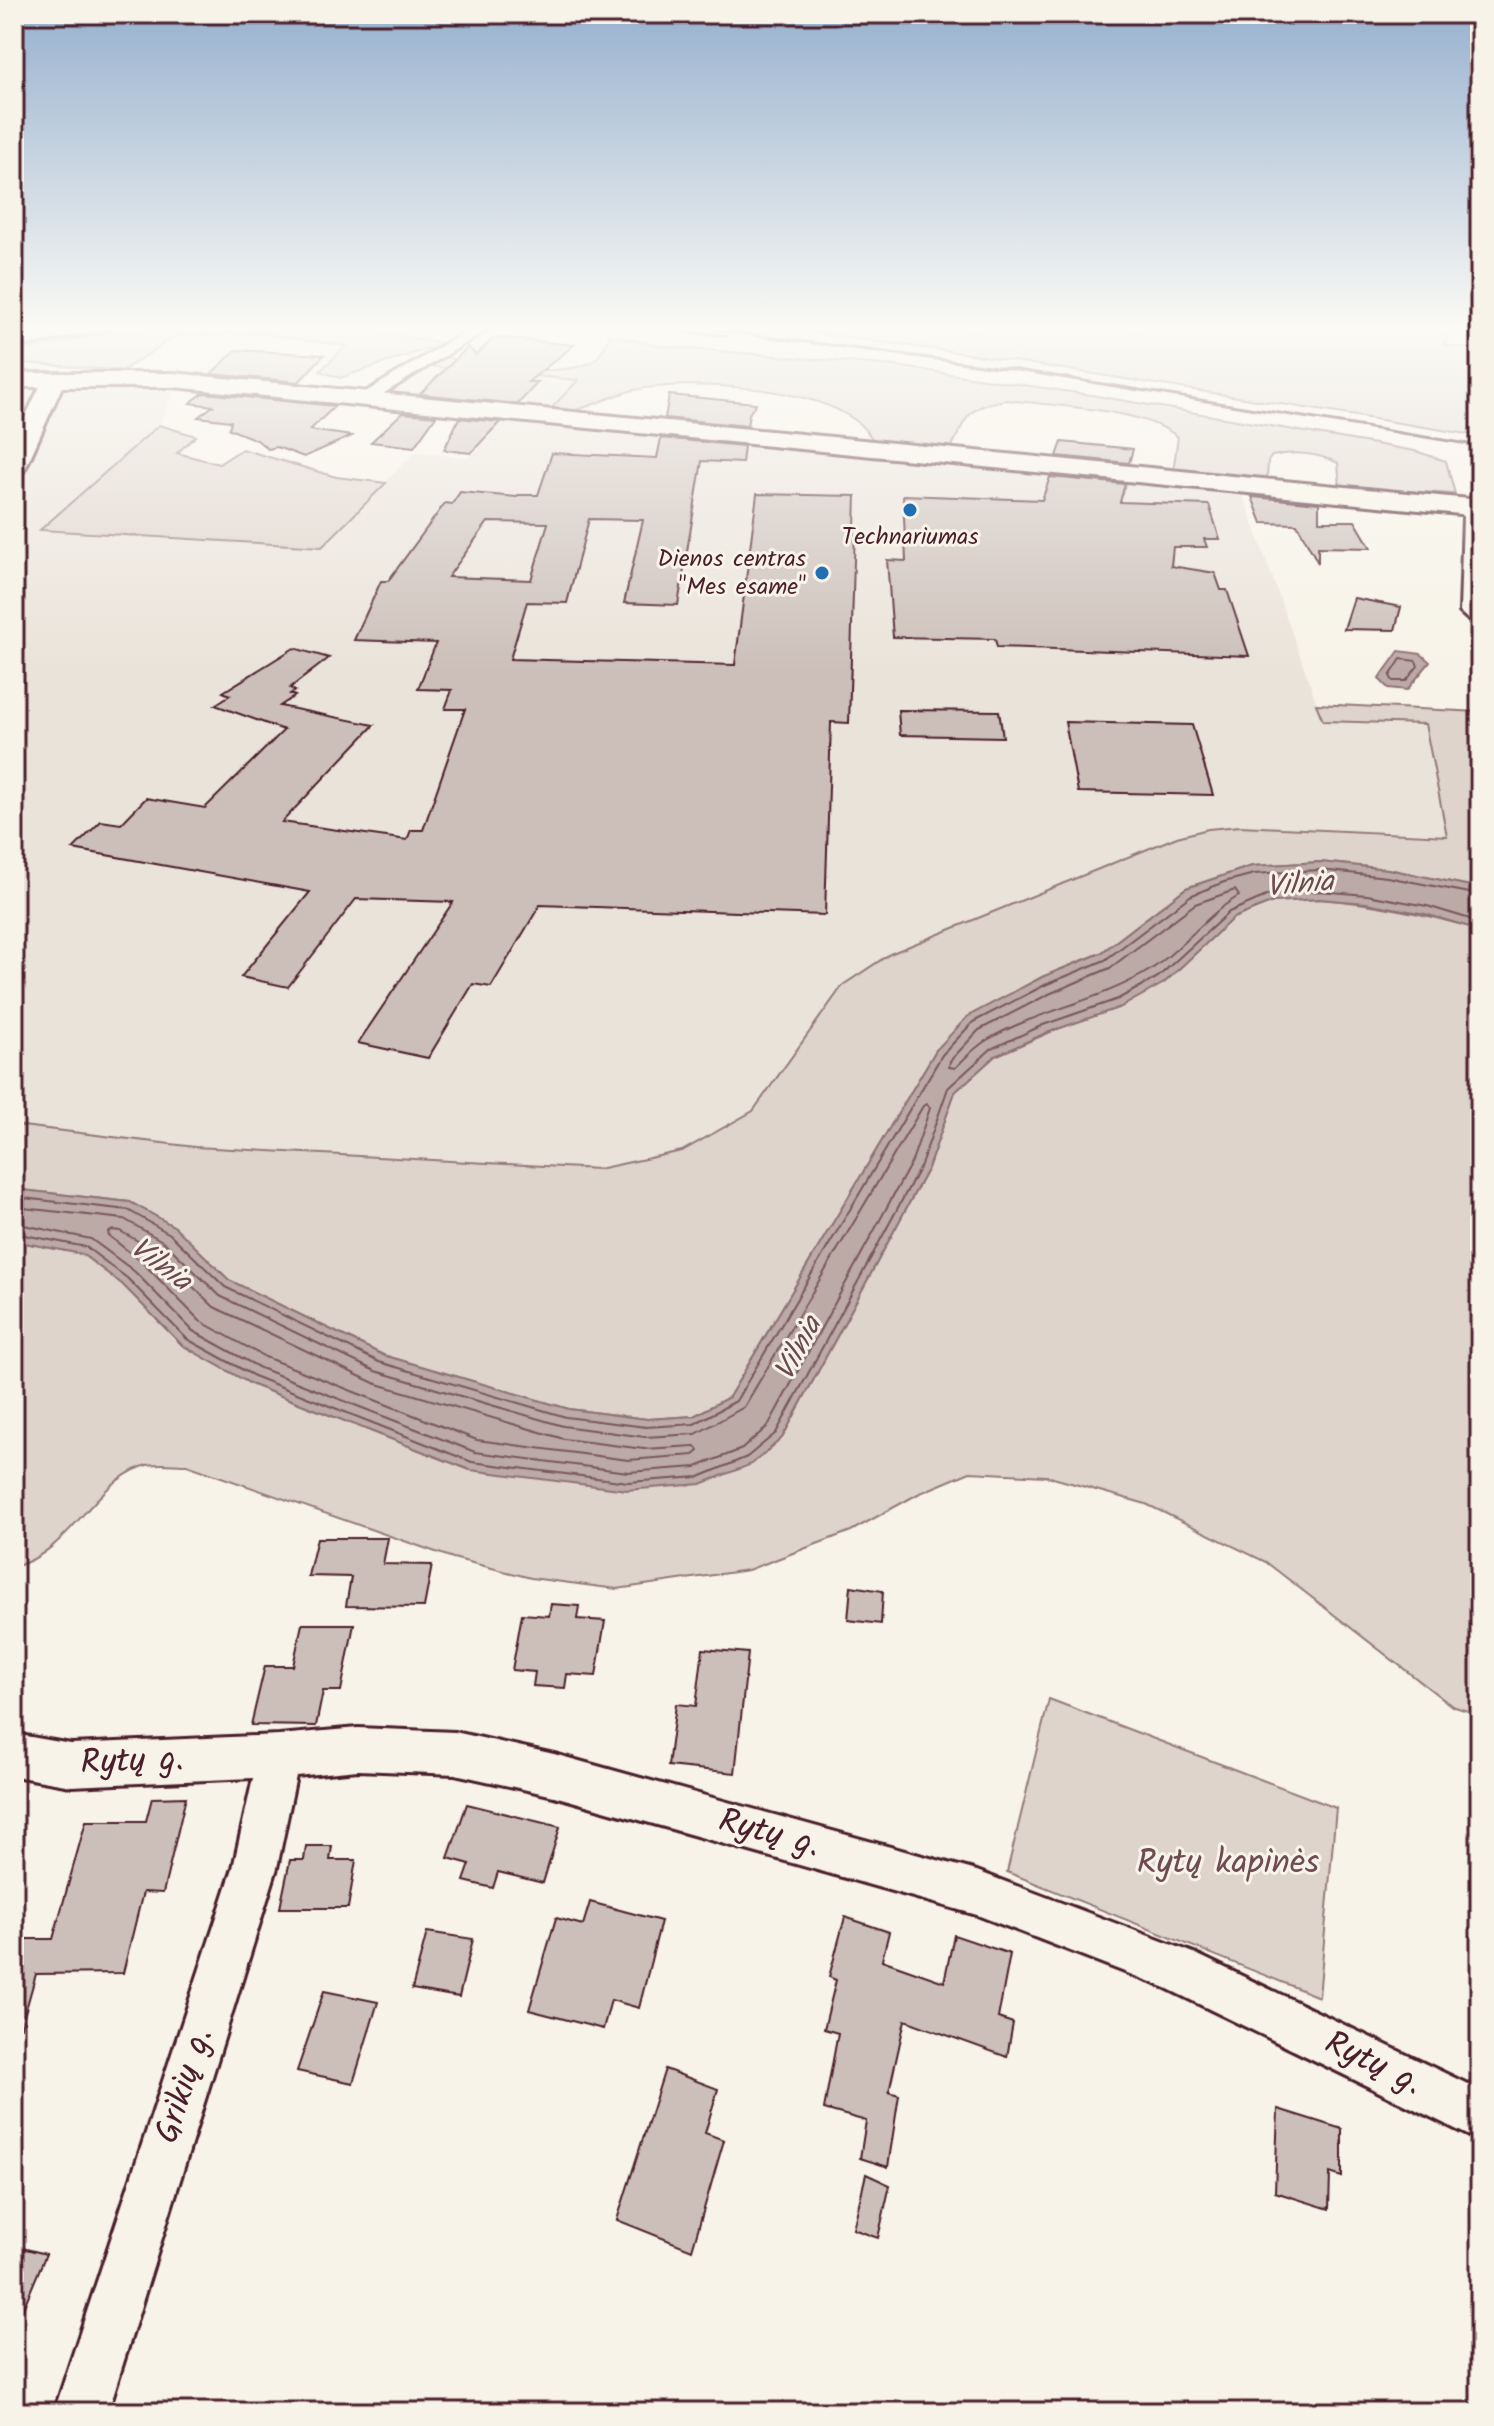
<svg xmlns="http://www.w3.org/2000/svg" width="1494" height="2426" viewBox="0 0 1494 2426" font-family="Kalam,sans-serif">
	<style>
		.built { fill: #eae3da }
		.green { fill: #ded4cc; stroke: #947a7c; stroke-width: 2 }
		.water { fill: #bcaaa7; stroke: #8e7275; stroke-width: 2 }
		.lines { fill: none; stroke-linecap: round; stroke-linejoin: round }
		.shore { stroke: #78575d; stroke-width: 2 }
		.building { fill: #ccbfb9; stroke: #4a1f2b; stroke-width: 2; fill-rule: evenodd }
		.minor-casing { stroke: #4a1f2b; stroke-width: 6 }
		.secondary-casing { stroke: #4a1f2b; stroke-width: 6 }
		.primary-casing { stroke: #4a1f2b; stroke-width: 6 }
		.minor { fill: #f7f3e8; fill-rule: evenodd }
		.secondary { fill: #f7f3e8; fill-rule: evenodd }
		.primary { fill: #f7f3e8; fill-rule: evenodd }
		.rail { stroke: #4a1f2b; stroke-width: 3 }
		.poi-dot { fill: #1f6fb2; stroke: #f7f3e8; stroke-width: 3 }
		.labels { text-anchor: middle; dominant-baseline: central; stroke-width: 6; stroke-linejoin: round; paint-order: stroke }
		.far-poi-label { font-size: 24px; fill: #4a1f2b; stroke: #f7f3e8 }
		.water-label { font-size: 30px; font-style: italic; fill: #6c4950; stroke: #f7f3e8 }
		.near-street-label { font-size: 34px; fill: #4a1f2b; stroke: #f7f3e8 }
		.near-park-label { font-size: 34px; fill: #6f4c53; stroke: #f7f3e8 }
	</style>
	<rect width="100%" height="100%" fill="#f7f3e8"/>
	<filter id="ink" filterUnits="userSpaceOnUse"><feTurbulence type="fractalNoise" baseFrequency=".0125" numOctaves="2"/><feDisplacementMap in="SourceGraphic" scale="16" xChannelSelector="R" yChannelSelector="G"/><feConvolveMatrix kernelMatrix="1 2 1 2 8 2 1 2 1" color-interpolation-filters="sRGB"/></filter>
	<g filter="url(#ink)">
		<g class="built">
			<path d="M14,330H123L14,352Z"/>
			<path d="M427,366L579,380L547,413L389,398L386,390Z"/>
			<path d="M14,386H177L159,425L41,530L321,547L415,452L468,458L504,418L1241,489L1323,721L1425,724L1447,836L1240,826L1208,829L890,954L843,985L753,1111L682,1151L598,1169L195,1147L14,1125Z"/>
		</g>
		<g class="green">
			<path d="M123,330H375L373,332L444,343L340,378L320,371L346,346L256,333L176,336L122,371L14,362V352Z"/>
			<path d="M791,330H1450L1444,345L1480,350V436L963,353Z"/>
			<path d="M610,335L660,346L896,366L1091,395L1415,451L1446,461L1455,494L1340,487L1338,463C1318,453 1293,451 1272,456L1268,461L1267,480L1173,472L1178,437C1143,408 1053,406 1007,400C965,406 967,418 949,452L876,443C870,436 863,426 855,420C809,386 689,379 634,390C604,397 577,416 547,413L578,380L427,366L440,356C480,365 549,378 588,364C599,360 605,346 610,335Z"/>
			<path d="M159,425L196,436L177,453L219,464L242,449L336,477L386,483L322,547L40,530Z"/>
			<path d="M1316,704L1480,712V888L1388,869L1320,862L1252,866L1186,888L1101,953L1042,977L936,1050L729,1397L694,1416L647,1419L569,1409L383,1355L229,1280L175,1227L130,1202L14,1189V1125L195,1147L598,1169L682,1151L753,1111L843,985L890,954L1177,837L1208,829L1240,826L1447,836L1425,724L1323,721Z"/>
			<path d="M1319,899C1375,903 1426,914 1480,930V1715L1452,1706L1266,1562L1146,1504L1046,1476L970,1472L918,1494L851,1531L748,1570L617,1589L531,1578L453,1558L187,1465C174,1465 156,1462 144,1466C90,1485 73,1550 14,1567V1241L82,1254L122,1284L182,1345L253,1385L470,1470L782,1438L928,1168L955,1092L995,1056L1164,983L1233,918L1273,902Z"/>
			<path d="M1049,1699L1336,1808L1319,1997L1007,1872Z"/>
		</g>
		<g class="water">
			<path d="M1399,651L1421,654L1430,662L1407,690L1388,688L1379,679Z"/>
			<path d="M1320,862L1388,869L1480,888V930L1425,914L1366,903L1319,899L1273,902L1233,918L1164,983L1121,1007L1046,1033L995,1056L955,1092L928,1168L782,1438L752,1464L701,1484L627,1490L470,1470L253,1385L182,1345L122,1284L82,1254L14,1241V1189L130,1202L175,1227L229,1280L383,1355L569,1409L647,1419L694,1416L729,1397L936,1050L968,1016L1042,977L1101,953L1186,888L1252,866Z"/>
		</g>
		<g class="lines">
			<g class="shore">
				<path d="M1401,659L1416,661L1418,666L1406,681H1393L1390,676Z"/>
				<path d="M1235,890L1239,896C1205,915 1183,949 1150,970C1099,1002 1038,1010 987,1040C975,1047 965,1058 955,1068L949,1067L950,1061L979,1030L1049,994L1110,968L1195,904Z"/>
				<path d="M14,1197L128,1210L170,1234L225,1287L379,1362L566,1417L646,1427L694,1424L736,1401L942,1055L973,1022L1045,985L1105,960L1190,896L1224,882L1254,874L1320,870L1387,877L1480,895"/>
				<path d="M14,1207L124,1219L164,1242L220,1296L375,1371L563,1426L645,1437L696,1434L744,1407L923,1106L927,1104L930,1108L912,1161L768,1426L742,1449L696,1467L628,1472L475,1452L260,1368L193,1331L134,1271L91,1239L14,1223"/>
				<path d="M112,1230L120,1231L156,1251L214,1307L374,1383L564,1439L644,1449L695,1446L699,1451L694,1455L628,1460L477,1440L265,1357L200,1321L142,1262L109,1236L108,1232Z"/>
				<path d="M14,1233L86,1247L127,1278L187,1339L256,1377L472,1462L628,1482L699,1477L747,1457L776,1433L921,1165L948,1088L991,1049L1043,1025L1118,999L1158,977L1229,912L1271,894L1319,891L1367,895L1427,906L1480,922"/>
			</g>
		</g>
		<g class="building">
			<path d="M504,338L574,345L528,382H538L518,404L420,394L468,347L476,355L493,339Z"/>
			<path d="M236,350L324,355L299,382L211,374Z"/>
			<path d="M203,393L335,406L310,430L352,436L304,457L277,447L268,449L257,440L229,429L231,421L198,417L213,406L190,403Z"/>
			<path d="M669,395L756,403L749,414L747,426L665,418Z"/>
			<path d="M402,413L436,416L414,447L371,442Z"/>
			<path d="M459,418L500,422L471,453L444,450Z"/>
			<path d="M661,438L744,446L742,463L702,461L678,605L624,603L643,520L589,519L567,603L527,602L510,659L735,665L757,494L856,496L849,723L831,722L825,915L540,905L491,987L473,984L428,1058L358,1043L453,902L356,899L288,987L241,977L310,892L73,849L101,821L121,824L146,798L205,808L284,730L215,705L230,695L223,692L294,648L329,658L290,688L295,691L290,694L295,696L280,706L374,725L282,822L407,840L411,830H423L465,709H445L452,690L418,689L436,643L354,640L381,581H388L445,503L452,504L460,492L517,497L518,495H538L552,453L657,458ZM488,522L548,523L531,580L448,577Z"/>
			<path d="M1062,442L1133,449L1129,463L1057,456Z"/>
			<path d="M1050,477L1125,484L1120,502L1209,505L1220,539H1204L1207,547H1173L1171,566L1215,573L1221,590H1227L1249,656L997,647L995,639L893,637L887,560L906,561L903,495L1042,500Z"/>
			<path d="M1252,497L1319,503V521H1355L1371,548L1318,547V563L1297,524L1262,523Z"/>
			<path d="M1354,598L1401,607L1395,630L1344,629Z"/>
			<path d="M898,710L999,711L1003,737L900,735Z"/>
			<path d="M1065,722L1192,725L1213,795L1078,792Z"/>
			<path d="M317,1538H388L383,1564L432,1565L424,1607L346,1606L351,1577L308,1576Z"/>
			<path d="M851,1586L883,1591L881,1624L848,1620Z"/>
			<path d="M551,1604L579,1606L577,1619L605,1621L596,1676L567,1674L565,1688L533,1686L535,1672L512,1670L522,1614L549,1616Z"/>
			<path d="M302,1624H354L341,1691H323L316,1726L251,1725L265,1666H293Z"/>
			<path d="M703,1649L748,1653L735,1773L668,1766L676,1704L696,1706Z"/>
			<path d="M186,1797L163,1893L143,1892L123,1973L36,1974L21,2027L14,2026V1939H53L86,1821H146L152,1798Z"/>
			<path d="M467,1804L560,1827L543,1883L498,1872L493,1888L464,1881L470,1864L448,1858Z"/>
			<path d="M306,1846H332L330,1860H356L348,1908H280L290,1860H304Z"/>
			<path d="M590,1902L661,1921L639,2008L611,2000L603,2029L529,2010L556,1918L583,1925Z"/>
			<path d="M845,1917L889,1932L882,1960L944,1982L954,1935L1010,1954L998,2018L1013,2023L1007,2057L905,2020L889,2092L899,2095L888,2167L860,2158L866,2121L824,2109L838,2033L824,2029L836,1980L829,1977Z"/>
			<path d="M427,1932L473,1939L459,1997L412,1989Z"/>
			<path d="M324,1991L378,2002L353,2083L297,2071Z"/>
			<path d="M665,2069L718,2089L705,2133L724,2140L692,2250L617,2220Z"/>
			<path d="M1278,2109L1342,2129V2177L1330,2173L1329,2209L1275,2192Z"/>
			<path d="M866,2174L890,2185L878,2238L853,2229Z"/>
			<path d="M14,2246L46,2254L14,2330Z"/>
		</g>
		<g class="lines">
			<defs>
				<g id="minor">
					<path d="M468,330H487L368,403H356L354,399Z"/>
					<path d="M1469,501L1476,503L1480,512V626L1473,624L1460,612L1463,517L1460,507Z"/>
					<path d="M358,1728L455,1732L554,1754L977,1871L1194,1953L1480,2090V2141L1166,1988L977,1915L554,1796L455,1774L358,1770L296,1776L277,1868L108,2412H54L233,1868L253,1778L71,1786L14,1776V1734L71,1744L279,1735Z"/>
				</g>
				<path id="secondary" d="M54,373L65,380L26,467L23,472L14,474V441L43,380Z"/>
				<path id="primary" d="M14,373H173L1480,500V516L173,387H14Z"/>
			</defs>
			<use href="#minor" class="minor-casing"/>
			<use href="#secondary" class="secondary-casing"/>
			<use href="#primary" class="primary-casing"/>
			<use href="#minor" class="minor"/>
			<use href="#secondary" class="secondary"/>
			<use href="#primary" class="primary"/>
			<g class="rail">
				<path d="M668,330L728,336"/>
				<path d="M716,330L1012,369L1480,446"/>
				<path d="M14,349L111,330"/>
			</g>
		</g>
	</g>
	<linearGradient id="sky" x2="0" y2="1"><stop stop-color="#96b0ce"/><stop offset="0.49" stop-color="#fbfaf5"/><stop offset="1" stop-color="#fbfaf5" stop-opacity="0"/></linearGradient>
	<rect width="1494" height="670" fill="url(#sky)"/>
	<g class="poi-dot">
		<circle cx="910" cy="510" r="8"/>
		<circle cx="822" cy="573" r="8"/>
	</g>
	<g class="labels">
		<g class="far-poi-label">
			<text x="910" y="537">Technariumas</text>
			<text x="806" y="559" text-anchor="end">Dienos centras<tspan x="806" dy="28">"Mes esame"</tspan></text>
		</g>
		<g class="water-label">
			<text transform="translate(1300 885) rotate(-5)">Vilnia</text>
			<text transform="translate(160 1265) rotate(37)">Vilnia</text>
			<text transform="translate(799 1349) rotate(-62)">Vilnia</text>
		</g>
		<g class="near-street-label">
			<text transform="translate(132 1762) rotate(-2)">Rytų g.</text>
			<text transform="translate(769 1834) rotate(15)">Rytų g.</text>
			<text transform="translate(1373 2064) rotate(26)">Rytų g.</text>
			<text transform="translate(185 2086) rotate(-72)">Grikių g.</text>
		</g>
		<g class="near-park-label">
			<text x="1228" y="1864">Rytų kapinės</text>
		</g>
	</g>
	<rect width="1494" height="2426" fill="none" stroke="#f7f3e8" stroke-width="48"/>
	<rect x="24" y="24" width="1446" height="2378" fill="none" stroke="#4a1f2b" stroke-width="3" filter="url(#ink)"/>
</svg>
